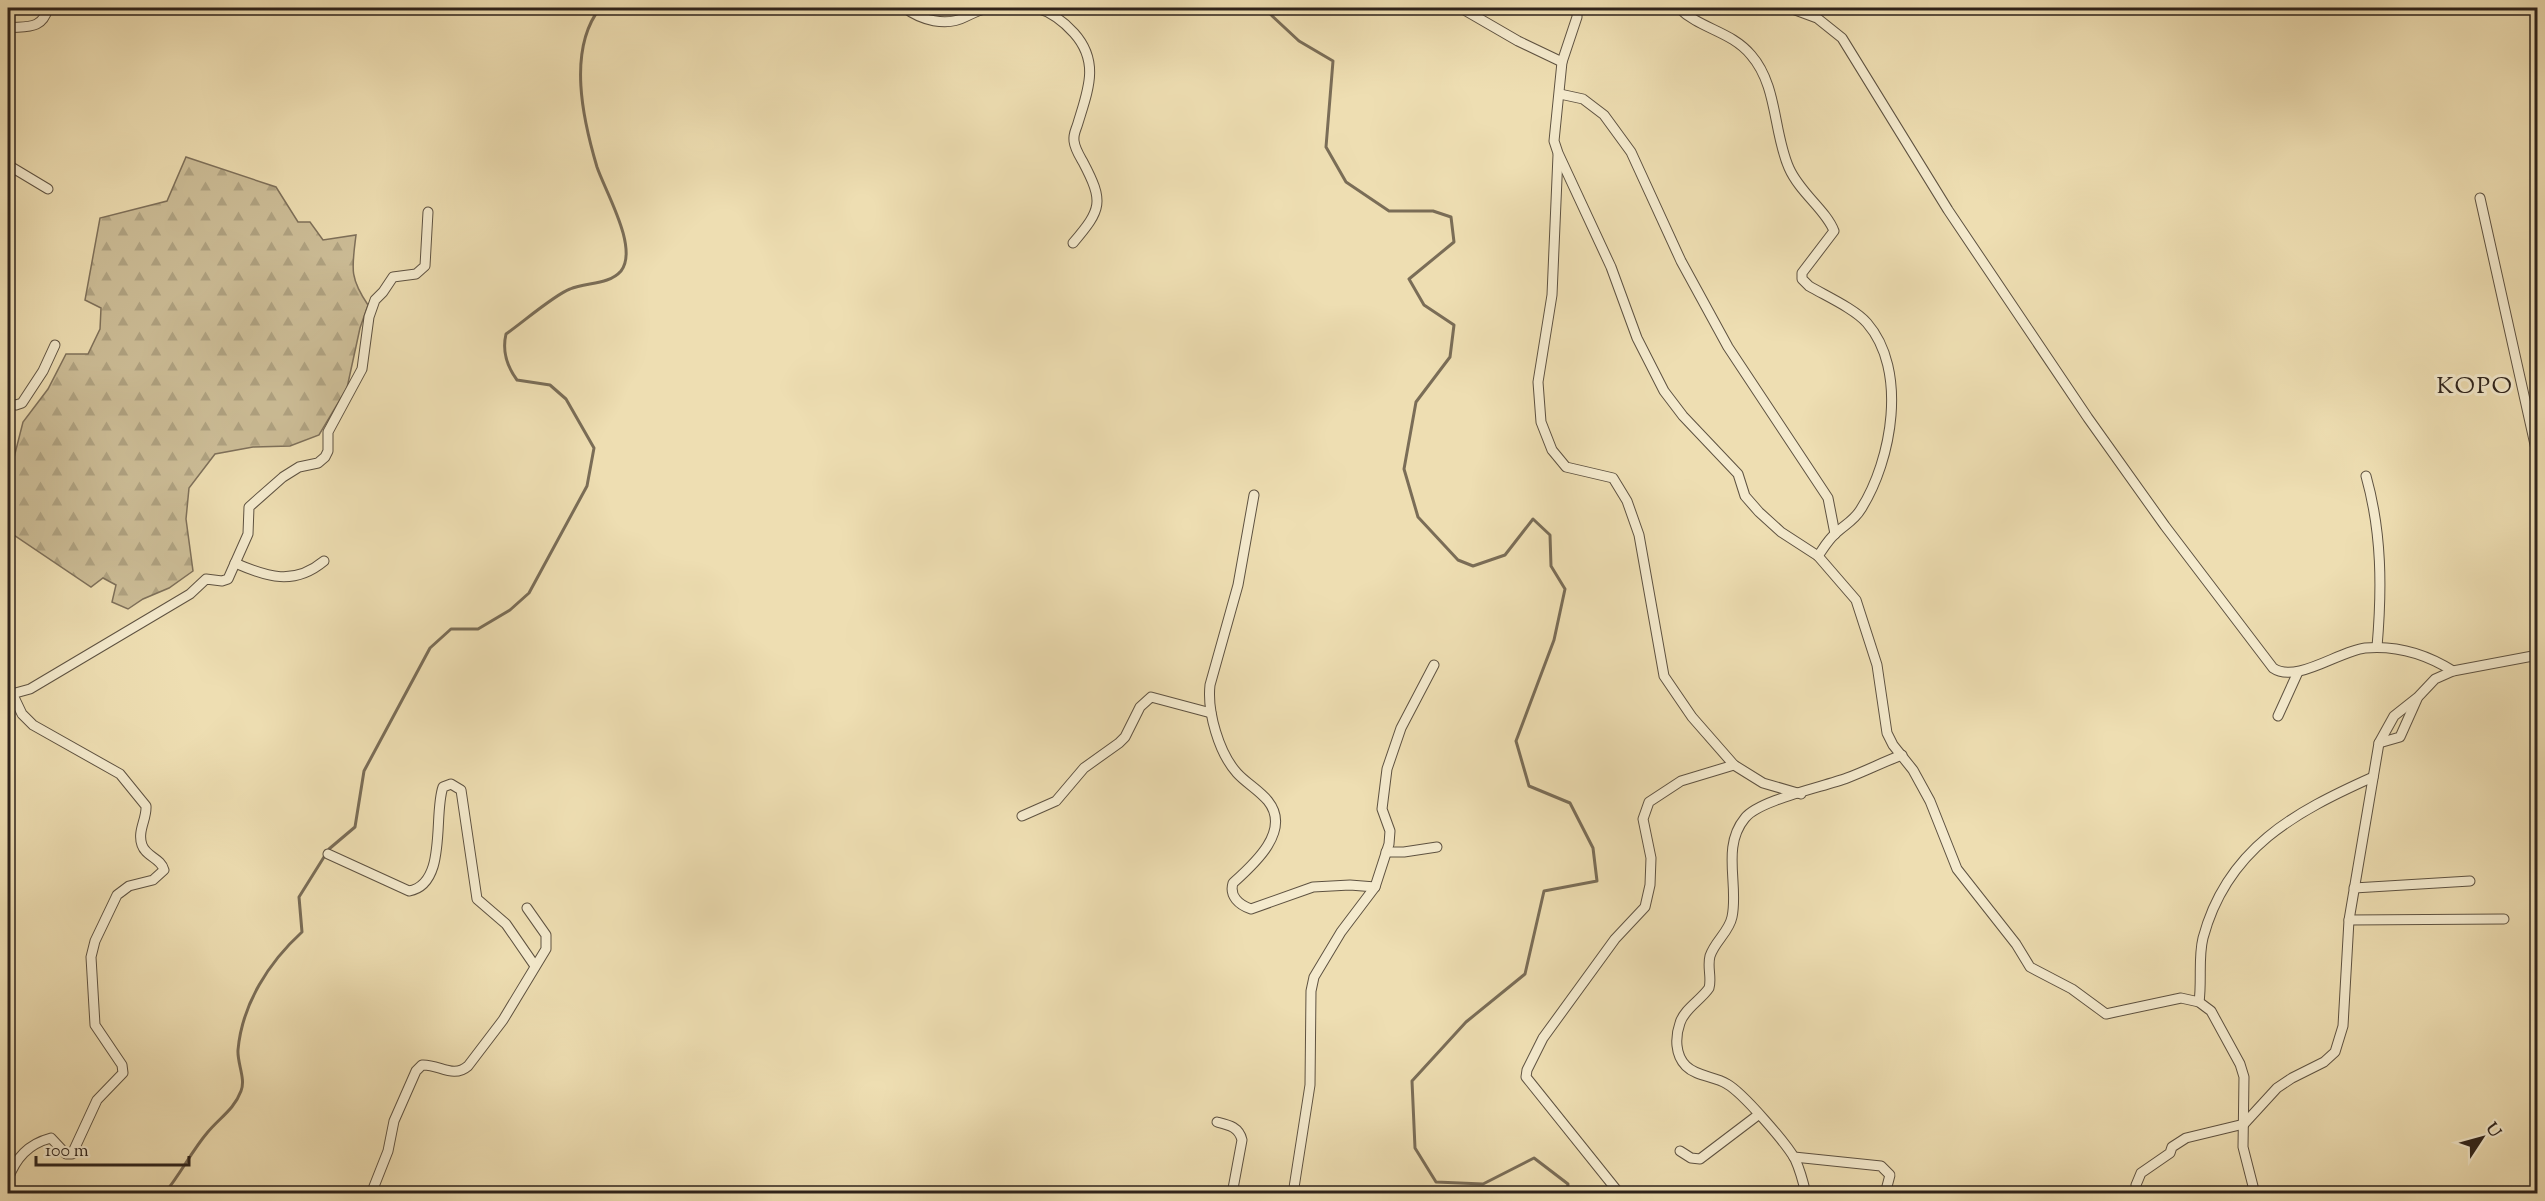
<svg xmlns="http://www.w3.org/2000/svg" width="2545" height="1201" viewBox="0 0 2545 1201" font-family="'Sorts Mill Goudy',serif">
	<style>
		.forest { fill: url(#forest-firs); stroke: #7e705a; stroke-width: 1.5 }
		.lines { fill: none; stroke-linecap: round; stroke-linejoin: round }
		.stream { stroke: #7a6d57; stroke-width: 3 }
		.street-casing { stroke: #5e5241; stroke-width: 11 }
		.street { stroke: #f4eacd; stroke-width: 9 }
		.labels { text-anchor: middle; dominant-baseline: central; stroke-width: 6; stroke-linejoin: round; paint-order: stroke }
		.quarter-label { font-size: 24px; letter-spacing: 1.5px; fill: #2e231b; stroke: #f4eacd }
	</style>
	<defs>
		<pattern id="forest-firs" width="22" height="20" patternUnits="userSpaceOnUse" patternTransform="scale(1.5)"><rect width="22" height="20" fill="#cdbe98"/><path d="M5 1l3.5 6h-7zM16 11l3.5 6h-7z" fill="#b0a382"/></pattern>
	</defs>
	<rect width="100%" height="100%" fill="#eedeb2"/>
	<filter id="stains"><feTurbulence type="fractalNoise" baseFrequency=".00333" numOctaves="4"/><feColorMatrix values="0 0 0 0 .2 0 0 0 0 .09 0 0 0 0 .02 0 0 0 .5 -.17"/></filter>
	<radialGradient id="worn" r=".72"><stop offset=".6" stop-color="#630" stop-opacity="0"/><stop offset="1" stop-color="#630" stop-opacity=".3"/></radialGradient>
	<path class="forest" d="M186,157L276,187L298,222H310L323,240L356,235C352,268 349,277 368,305L360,328L347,388L319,435L290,446L253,447L215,454L189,488L186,519L193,571L169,588L143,599L128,609L112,602L116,585L103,578L91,587L8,531V481L23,422L48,389L66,354H88L100,329L101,308L85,300L100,218L167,201Z"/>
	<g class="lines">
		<g class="stream">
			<path d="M1269,8V13L1299,41L1333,61L1326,147L1346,182L1389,211H1433L1451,217L1454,242L1409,279L1424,305L1454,325L1450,357L1416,402L1404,469L1418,517L1458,560L1473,566L1505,555L1533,519L1550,535L1551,566L1565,589L1554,640L1516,741L1529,786L1570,803L1593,848L1597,881L1544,891L1525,974L1466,1022L1412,1081L1415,1148L1436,1182L1483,1184L1534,1158L1568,1184L1567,1194"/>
			<path d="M164,1194C180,1175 191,1152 207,1133C219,1118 234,1110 241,1091C246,1079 237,1063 238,1050C242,1004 269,962 302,932L299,897L329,849L355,827L364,771L430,648L451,629H478L510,610L529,593L587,486L594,448L566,399L550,385L517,380C506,365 502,351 506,334C522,323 554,295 570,289C586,282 609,285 621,271C639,248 605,191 597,167C583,120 567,50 600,8"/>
		</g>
		<defs>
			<g id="street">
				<path d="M905,8C921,20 946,27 965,17C973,13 979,10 988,8"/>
				<path d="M1037,8C1051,12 1064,22 1074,33C1100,62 1088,90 1078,123C1076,130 1073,134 1074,141C1075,149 1079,155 1083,162C1104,202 1102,209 1073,243"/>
				<path d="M1461,8L1518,41L1562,62"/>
				<path d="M1577,8V17L1562,62L1554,141L1558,153L1611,267L1637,338L1664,391L1683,416L1738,474L1745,496L1759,512L1781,532L1818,556L1856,600L1877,665L1887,733L1893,745L1913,770L1930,801L1957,869L2016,944L2030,967L2072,989L2106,1014L2181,998L2199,1002L2211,1011L2240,1064L2244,1077L2243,1147L2255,1194"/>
				<path d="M1679,8C1700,29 1731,31 1751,55C1778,86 1773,132 1789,168C1800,193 1826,210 1834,231L1802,273V279L1809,286C1826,296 1855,309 1867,323C1908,370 1892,460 1861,509C1854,521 1844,525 1835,534C1828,540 1823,549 1818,556"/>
				<path d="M1790,8L1817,18L1842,38L1948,210L2088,418L2165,526L2273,668C2296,684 2339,651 2365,648C2398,645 2426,654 2453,671"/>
				<path d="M8,28C27,26 42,30 48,8"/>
				<path d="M1560,94L1583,99L1604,115L1631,152L1681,261L1728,347L1828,498L1835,534"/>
				<path d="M1558,155L1552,295L1538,382L1541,422L1552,450L1566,467L1613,478L1627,501L1639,535L1664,676L1692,717L1734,765L1763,783L1801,794"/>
				<path d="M8,165L48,189"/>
				<path d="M2480,198L2538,458"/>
				<path d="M8,403L16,405L22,403L43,371L55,345"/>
				<path d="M2366,476C2382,533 2382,589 2377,647"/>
				<path d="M1254,495L1238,585L1210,685C1207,712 1219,753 1237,773C1246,783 1259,790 1268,801C1292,831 1253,865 1233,883C1229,896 1239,905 1251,909L1313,887L1350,885L1375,887"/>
				<path d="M235,563C267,577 294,586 324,561"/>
				<path d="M8,695L30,689L190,594L206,579L222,581L228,579L248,534L249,507L283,477L299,467L318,463L325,457L328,451V432L362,369L369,317L375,300L383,292L393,277L416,274L425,266L428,212"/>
				<path d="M2278,716L2298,672"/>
				<path d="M2379,743L2400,737L2417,699"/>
				<path d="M1022,816L1056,801L1084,768L1119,743L1125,737L1140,707L1151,697L1211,713"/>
				<path d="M1386,852H1404L1437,847"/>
				<path d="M328,854L409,891C448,884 433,814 443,787L451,784L461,790L477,899L506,924L535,966"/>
				<path d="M2354,888L2470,881"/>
				<path d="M2349,920L2504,919"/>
				<path d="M2199,1002C2202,981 2198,958 2203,938C2227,848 2295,812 2373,777"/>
				<path d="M1217,1122C1229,1125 1239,1127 1242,1140L1232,1194"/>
				<path d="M1680,1151L1691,1158L1700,1159L1758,1115"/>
				<path d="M1794,1157L1881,1166L1890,1175L1885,1194"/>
				<path d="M8,1179C16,1158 28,1144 51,1138L66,1154H72L97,1100L123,1073L122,1065L95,1025L91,957L95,941L117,895L129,886L153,880L164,870C161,858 146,857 142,845C137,831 147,819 146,806L120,774L33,725L22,714L13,695"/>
				<path d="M2136,1185L2141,1173L2170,1153L2172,1147L2186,1138L2244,1124L2277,1088L2292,1078L2324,1062L2335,1052L2343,1026L2349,920L2379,743L2394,716L2418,697L2435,679L2453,671L2538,655"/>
				<path d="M1619,1193L1526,1077L1527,1070L1543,1038L1615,939L1645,907L1650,885L1651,858L1643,819L1649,802L1681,781L1734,765"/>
				<path d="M371,1194L388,1151L394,1121L416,1071L422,1065C439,1064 453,1079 468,1066L503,1020L546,949V935L527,908"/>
				<path d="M1293,1194L1310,1085L1311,991L1314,977L1341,932L1375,887L1389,844L1390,831L1382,809L1387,769L1401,728L1434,665"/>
				<path d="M1806,1194C1803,1181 1800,1170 1795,1159C1786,1143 1743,1093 1727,1084C1715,1076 1697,1077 1686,1066C1675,1055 1675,1037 1680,1023C1684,1009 1701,1000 1709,988C1712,978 1707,967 1710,956C1715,941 1729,932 1732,917C1739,885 1721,847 1745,818C1759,800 1823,787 1847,778C1866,771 1883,762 1902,755"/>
			</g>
		</defs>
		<use href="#street" class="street-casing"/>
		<use href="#street" class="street"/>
	</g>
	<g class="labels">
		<g class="quarter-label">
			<text x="2475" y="387">KOPO</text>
		</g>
	</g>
	<rect width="2545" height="1201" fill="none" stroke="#eedeb2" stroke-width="30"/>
	<rect x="9" y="9" width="2527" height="1183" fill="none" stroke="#2e231b" stroke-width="3"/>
	<rect x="15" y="15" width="2515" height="1171" fill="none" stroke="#2e231b" stroke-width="1.5"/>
	<g transform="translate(2482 1138) rotate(54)" stroke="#f4eacd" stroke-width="4.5" paint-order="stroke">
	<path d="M0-4.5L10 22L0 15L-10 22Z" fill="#2e231b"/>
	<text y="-9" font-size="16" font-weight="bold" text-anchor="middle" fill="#2e231b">U</text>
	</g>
	<path d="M36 1156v9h153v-9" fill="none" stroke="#2e231b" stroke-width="3"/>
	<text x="45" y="1156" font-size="18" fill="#2e231b" stroke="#f4eacd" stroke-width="4.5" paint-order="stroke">100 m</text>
	<rect width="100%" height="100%" filter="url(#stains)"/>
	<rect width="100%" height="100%" fill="url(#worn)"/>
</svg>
